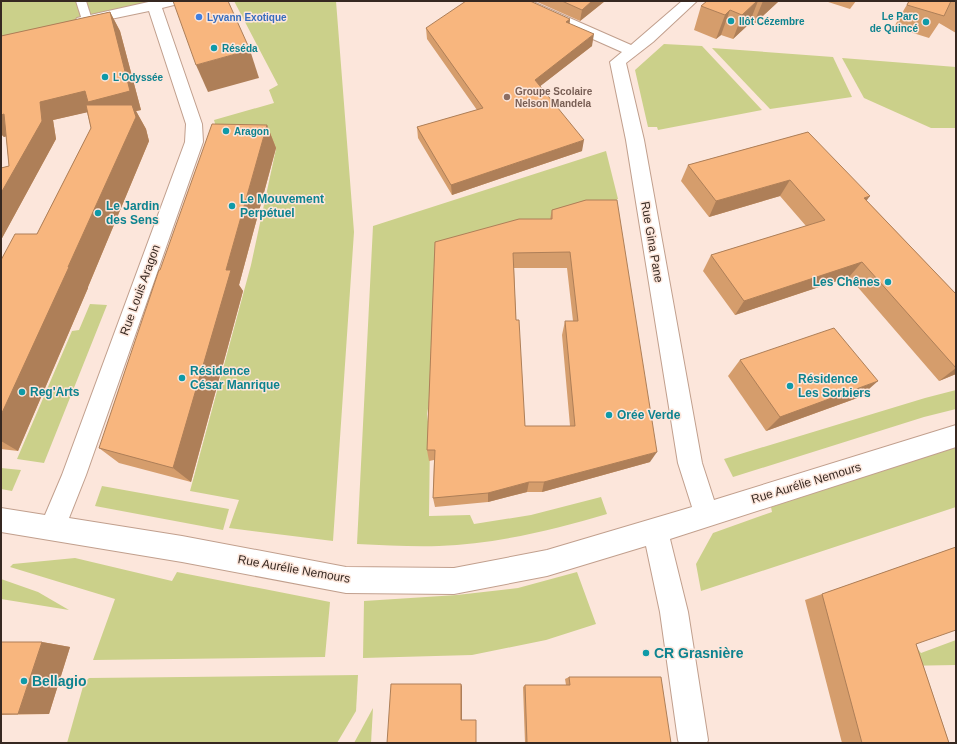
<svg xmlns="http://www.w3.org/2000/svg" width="957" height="744" viewBox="0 0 957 744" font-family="Helvetica,sans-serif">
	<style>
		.green { fill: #cbd08a }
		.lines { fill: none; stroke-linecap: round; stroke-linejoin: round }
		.lane-casing { stroke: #c19f8d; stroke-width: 2 }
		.street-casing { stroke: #c19f8d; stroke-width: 2 }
		.lane { fill: #fff; fill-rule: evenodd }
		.street { fill: #fff; fill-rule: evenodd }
		.wall { fill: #d59d6c; fill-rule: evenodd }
		.shaded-wall { fill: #ae7f58 }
		.building { fill: #f8b67e; stroke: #ae7f58; fill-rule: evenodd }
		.shop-dot { fill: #3f7fe0; stroke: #fce6db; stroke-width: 1.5 }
		.culture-dot { fill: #0f9aa8; stroke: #fce6db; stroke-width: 1.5 }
		.education-dot { fill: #8d6e63; stroke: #fce6db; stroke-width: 1.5 }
		.labels { text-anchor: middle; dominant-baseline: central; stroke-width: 3; stroke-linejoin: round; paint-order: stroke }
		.far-culture-label { font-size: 10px; font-weight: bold; fill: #0d838f; stroke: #fce6db; text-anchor: start }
		.far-shop-label { font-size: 10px; font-weight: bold; fill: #366cbe; stroke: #fce6db; text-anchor: start }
		.far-education-label { font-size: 10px; font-weight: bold; fill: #785e54; stroke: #fce6db; text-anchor: start }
		.culture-label { font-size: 12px; font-weight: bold; fill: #0d838f; stroke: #fce6db; text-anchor: start }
		.street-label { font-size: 12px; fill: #362821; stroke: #fce6db }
		.near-culture-label { font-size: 14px; font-weight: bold; fill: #0d838f; stroke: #fce6db; text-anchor: start }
	</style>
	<rect width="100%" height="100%" fill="#fce6db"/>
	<g class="green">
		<path d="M1,1H179L1,44Z"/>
		<path d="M234,1H336L354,232L333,541L229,528L239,500L190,491L251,265L276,149L222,148L214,120L274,103L269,90L278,85Z"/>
		<path d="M664,44L702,46L762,110L658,130L657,127H648L635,70Z"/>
		<path d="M712,48L833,57L852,97L770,109Z"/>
		<path d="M842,58L956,67V128H931L864,98Z"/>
		<path d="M606,151L618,199L583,217L436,258L430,398L427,414L430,438L429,516L470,515L474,524L531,515L601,497L607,514C553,530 496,544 439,546C412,547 384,545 357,544L373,226Z"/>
		<path d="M90,304L107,305L44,463L17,459L72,331L79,330Z"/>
		<path d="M956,390V409L924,417L733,477L724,459L925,398Z"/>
		<path d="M956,447V507L701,591L696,564L713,533L772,512L771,507Z"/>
		<path d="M1,468L21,470L12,491L1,489Z"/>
		<path d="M102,486L229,509L223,530L95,506Z"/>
		<path d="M75,558L172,581L177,572L330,602L325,657L93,660L115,599L10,567L13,564Z"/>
		<path d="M577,572L596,624L546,640L472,655L363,658L364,601L457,595L518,588Z"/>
		<path d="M1,579L38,592L69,610L1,599Z"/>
		<path d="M956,640V665L900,666L912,642L921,653Z"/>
		<path d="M358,675L356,711L337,743H67L84,683L89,678Z"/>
		<path d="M373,708L371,743H354Z"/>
	</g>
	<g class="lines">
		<defs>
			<path id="lane" d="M76,1H86L92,20L91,22H83L82,20Z"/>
			<path id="street" d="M153,1H180L178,4L162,8L202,124L203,142L86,475L69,518L182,536L346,567L454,568L547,550L692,507L678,463L626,140L610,62L622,52L514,4L512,1H531L631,45L682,1H697L653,42L626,63L644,140L702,463L714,500L956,425V447L670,539L688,612L708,740L707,743H679L678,740L660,612L646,546L547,576L454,594L346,593L182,562L1,532V508L45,515L62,475L185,142L186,124L149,11L82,25L77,24L75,21L77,18Z"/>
		</defs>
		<use href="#lane" class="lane-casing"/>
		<use href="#street" class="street-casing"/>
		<use href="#lane" class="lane"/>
		<use href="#street" class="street"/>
	</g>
	<g class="wall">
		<path d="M535,1H605L580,21Z"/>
		<path d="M707,1H779L753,25L749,24L733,39L721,35L716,39L694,30L701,6Z"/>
		<path d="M825,1H856L850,9Z"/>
		<path d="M909,1H956V33L939,23L929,38L894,27Z"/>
		<path d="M110,12L120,31L141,110L136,111L146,129L149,141L88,287V288L18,451L1,449V260L37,234L91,128L87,112L53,120L56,139L1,240V168L9,166L6,136L4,137L1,134V36Z"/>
		<path d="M570,19L569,24L592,46L540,86L582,151L452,195L418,138L417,127L477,110L427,39L426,28Z"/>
		<path d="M267,125L276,148L239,285L243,291L191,482L119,463L99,448Z"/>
		<path d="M808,132L867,201L956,294V374L939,381L849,277L735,315L703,271L711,255L806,226L780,196L709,217L681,181L688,165Z"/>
		<path d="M586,200L650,462L542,492H527L488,502L435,507L433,498L434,460L429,461L427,450L435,242L550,219L552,210ZM514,268H567L573,321H565L562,335L570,426H525L516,320Z"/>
		<path d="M740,360L860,397L766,431L728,376Z"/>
		<path d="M956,547L916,644L949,743H842L805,600Z"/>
		<path d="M1,642H42L70,647L49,714L1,715Z"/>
		<path d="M569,677L671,743H525L523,687L525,685H566L565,679Z"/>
	</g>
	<g class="shaded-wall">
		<path d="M592,1H605L580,21L582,10Z"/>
		<path d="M757,1H758L749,24L733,39L742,15Z"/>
		<path d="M763,1H779L753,25Z"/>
		<path d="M730,10L721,35L716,39L725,15Z"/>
		<path d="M110,12L120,31L141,110L136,111L146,129L149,141L88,287V288L18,451L1,441V415L136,117L93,111L53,120L56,139L1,240V193L40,102Z"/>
		<path d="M570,19L569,30L566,22Z"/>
		<path d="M594,34L592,46L534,91L535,80Z"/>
		<path d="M250,50L259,78L208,92L196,65Z"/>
		<path d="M4,114L18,133L4,137L1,134V115Z"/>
		<path d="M267,125L276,148L239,285L243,291L191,482L173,468L226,270Z"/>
		<path d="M584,140L582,151L452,195L451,185Z"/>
		<path d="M790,180L780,196L709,217L716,201Z"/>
		<path d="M870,196L858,212L864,198Z"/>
		<path d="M862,262L849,277L735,315L744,301Z"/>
		<path d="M956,368V374L939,381Z"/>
		<path d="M878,381L860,397L766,431L780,417Z"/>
		<path d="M657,452L650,462L542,492L544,482Z"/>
		<path d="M529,482L527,492L488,502V493Z"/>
		<path d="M42,642L70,647L49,714H18Z"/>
		<path d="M461,684L462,686V720H461Z"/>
	</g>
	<g class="building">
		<path d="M173,1H228L250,50L196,65Z"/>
		<path d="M466,1H530L570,19L566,22L594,34L535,80L584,140L451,185L417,127L483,108L426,28Z"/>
		<path d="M562,1H592L582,10Z"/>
		<path d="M707,1H757L742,15L730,10L725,15L701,6Z"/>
		<path d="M909,1H951L944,16L907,5Z"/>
		<path d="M110,12L130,91L88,102L85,91L40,102L42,121L1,193V168L9,166L4,114L1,115V36Z"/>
		<path d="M86,105H132L136,117L68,267H69L1,415V260L15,234H37L91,128Z"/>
		<path d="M212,124L267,125L226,270H231L173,468L99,448L159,270H160Z"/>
		<path d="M808,132L870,196L864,198L956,294V368L862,262L744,301L711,255L825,220L790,180L716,201L688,165Z"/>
		<path d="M586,200H617L657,452L544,482H529L488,493L433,498L435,450H427L435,242L519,219H552V210ZM570,252L578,321H565L575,426H525L519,320H516L513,253Z"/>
		<path d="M834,328L878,381L780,417L740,360Z"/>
		<path d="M956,547V630L916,644L949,743H862L822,594Z"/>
		<path d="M1,642H42L18,714H1Z"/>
		<path d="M569,677H661L671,743H527L525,685H570Z"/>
		<path d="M391,684H461V720H476V743H387Z"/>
	</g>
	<circle class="shop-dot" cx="199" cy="17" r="4"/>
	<g class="culture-dot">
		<circle cx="731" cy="21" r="4"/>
		<circle cx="926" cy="22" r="4"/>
		<circle cx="214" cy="48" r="4"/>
		<circle cx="105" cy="77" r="4"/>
		<circle cx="226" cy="131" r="4"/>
		<circle cx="232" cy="206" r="4"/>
		<circle cx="98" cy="213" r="4"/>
		<circle cx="888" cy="282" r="4"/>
		<circle cx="182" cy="378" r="4"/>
		<circle cx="790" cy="386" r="4"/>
		<circle cx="22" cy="392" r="4"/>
		<circle cx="609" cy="415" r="4"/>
		<circle cx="646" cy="653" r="4"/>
		<circle cx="24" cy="681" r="4"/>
	</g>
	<circle class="education-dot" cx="507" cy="97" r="4"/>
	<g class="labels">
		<g class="far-culture-label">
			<text x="918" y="16" text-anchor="end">Le Parc<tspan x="918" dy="12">de Quincé</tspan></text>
			<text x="739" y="21">Ilôt Cézembre</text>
			<text x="222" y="48">Réséda</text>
			<text x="113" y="77">L'Odyssée</text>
			<text x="234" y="131">Aragon</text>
		</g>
		<g class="far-shop-label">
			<text x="207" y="17">Lyvann Exotique</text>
		</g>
		<g class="far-education-label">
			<text x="515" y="91">Groupe Scolaire<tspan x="515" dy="12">Nelson Mandela</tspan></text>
		</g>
		<g class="culture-label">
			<text x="240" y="199">Le Mouvement<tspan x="240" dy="14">Perpétuel</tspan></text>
			<text x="106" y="206">Le Jardin<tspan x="106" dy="14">des Sens</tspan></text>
			<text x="880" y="282" text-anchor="end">Les Chênes</text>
			<text x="190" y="371">Résidence<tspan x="190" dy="14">César Manrique</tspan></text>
			<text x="798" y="379">Résidence<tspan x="798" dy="14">Les Sorbiers</tspan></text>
			<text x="30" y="392">Reg'Arts</text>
			<text x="617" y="415">Orée Verde</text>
		</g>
		<g class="street-label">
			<text transform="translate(652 242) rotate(80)">Rue Gina Pane</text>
			<text transform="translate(140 290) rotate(-70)">Rue Louis Aragon</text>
			<text transform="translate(806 483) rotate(-17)">Rue Aurélie Nemours</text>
			<text transform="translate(294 569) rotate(10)">Rue Aurélie Nemours</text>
		</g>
		<g class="near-culture-label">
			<text x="654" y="653">CR Grasnière</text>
			<text x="32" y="681">Bellagio</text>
		</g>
	</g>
	<rect width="957" height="744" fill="none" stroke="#362821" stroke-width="4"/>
</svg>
